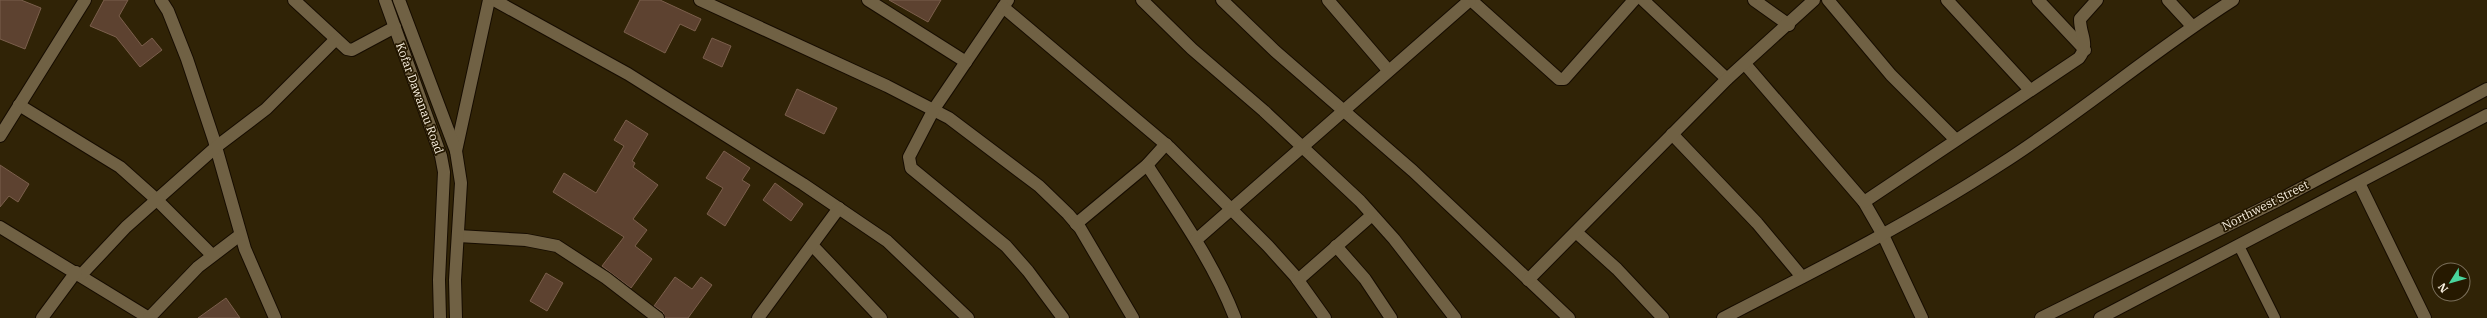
<svg xmlns="http://www.w3.org/2000/svg" width="2487" height="318" viewBox="0 0 2487 318" font-family="'IBM Plex Serif',serif">
	<style>
		.building { fill: #5d4230; stroke: #7b5f4c }
		.lines { fill: none; stroke-linecap: round; stroke-linejoin: round }
		.lane-casing { stroke: #160c00; stroke-width: 12 }
		.street-casing { stroke: #160c00; stroke-width: 14 }
		.secondary-casing { stroke: #160c00; stroke-width: 14 }
		.lane { stroke: #706144; stroke-width: 10 }
		.street { stroke: #706144; stroke-width: 12 }
		.secondary { stroke: #706144; stroke-width: 12 }
		.labels { text-anchor: middle; dominant-baseline: central; stroke-width: 3.5; stroke-linejoin: round; paint-order: stroke }
		.street-label { font-size: 12px; fill: #f9f0e0; stroke: #261900 }
	</style>
	<rect width="100%" height="100%" fill="#302306"/>
	<g class="building">
		<path d="M0,0H21L41,8L25,49L0,39Z"/>
		<path d="M104,0H128L119,16L142,46L152,38L162,50L140,67L116,37L90,26Z"/>
		<path d="M640,0H660L701,19L695,31L680,24L665,53L624,32Z"/>
		<path d="M889,0H941L928,22Z"/>
		<path d="M712,38L731,46L722,67L703,58Z"/>
		<path d="M797,89L837,108L824,134L785,115Z"/>
		<path d="M626,120L648,134L632,161L635,163L633,167L658,185L633,219L647,230L635,246L652,259L631,288L602,266L624,237L553,192L564,173L596,193L624,146L614,140Z"/>
		<path d="M724,151L750,168L742,180L750,185L725,226L707,214L723,188L706,178Z"/>
		<path d="M0,165L29,184L18,202L9,196L0,207Z"/>
		<path d="M775,183L803,204L791,221L763,200Z"/>
		<path d="M546,273L563,283L547,311L530,301Z"/>
		<path d="M675,277L692,289L701,277L712,285L688,318H665L663,312L654,306Z"/>
		<path d="M226,298L240,318H198Z"/>
	</g>
	<g class="lines">
		<defs>
			<path id="lane" d="M2239,246L2275,318"/>
			<g id="street">
				<path d="M161,0L168,11L187,59L214,140L245,249L275,318"/>
				<path d="M294,0L347,49L352,50L395,27"/>
				<path d="M494,0L628,74L803,184L887,241L968,318"/>
				<path d="M700,0L887,86L949,118L1039,186L1068,214L1080,228L1133,318"/>
				<path d="M868,0L966,62"/>
				<path d="M1008,0L934,109L909,157L911,168L1006,246L1028,271L1063,318"/>
				<path d="M1142,0L1192,49L1264,111L1360,201L1394,239L1455,318"/>
				<path d="M1222,0L1275,51L1413,171L1569,318"/>
				<path d="M1328,0L1388,70"/>
				<path d="M1471,0L1559,79H1564L1634,0"/>
				<path d="M1643,0L1727,79"/>
				<path d="M1754,0L1789,25"/>
				<path d="M1828,0L1891,75L1955,139"/>
				<path d="M1947,0L2030,90"/>
				<path d="M2038,0L2085,50"/>
				<path d="M2168,0L2192,26"/>
				<path d="M1003,7L1169,147L1268,246L1295,276L1325,318"/>
				<path d="M1745,64L1864,202L1883,235L1922,318"/>
				<path d="M19,105L120,167L157,200L212,255"/>
				<path d="M1672,134L1757,223L1802,277"/>
				<path d="M0,136L85,0"/>
				<path d="M456,151L489,0"/>
				<path d="M1147,165C1179,214 1214,263 1235,318"/>
				<path d="M1864,202L2079,58C2090,43 2080,36 2080,19L2097,0"/>
				<path d="M1076,224L1147,165L1166,144"/>
				<path d="M0,227L149,318"/>
				<path d="M1576,232L1617,269L1663,318"/>
				<path d="M458,236L526,240L557,246L606,278L658,318"/>
				<path d="M1196,240L1470,0"/>
				<path d="M812,245L881,318"/>
				<path d="M1336,246L1365,279L1391,318"/>
				<path d="M81,275L126,227L216,147L266,109L336,39"/>
				<path d="M1298,280L1372,215"/>
				<path d="M1528,280L1727,79L1814,0"/>
				<path d="M42,318L76,272"/>
				<path d="M149,318L198,267L240,235"/>
				<path d="M758,318L839,208"/>
				<path d="M1723,318C1817,270 1912,222 2001,164C2081,113 2153,51 2233,0"/>
			</g>
			<g id="secondary">
				<path d="M385,0L441,156L444,172L439,280L440,318"/>
				<path d="M399,0L456,151L461,183L455,280L456,318"/>
				<path d="M2359,183L2425,318"/>
				<path d="M2041,318L2279,200L2487,89"/>
				<path d="M2100,318L2487,115"/>
			</g>
		</defs>
		<use href="#lane" class="lane-casing"/>
		<use href="#street" class="street-casing"/>
		<use href="#secondary" class="secondary-casing"/>
		<use href="#lane" class="lane"/>
		<use href="#street" class="street"/>
		<use href="#secondary" class="secondary"/>
	</g>
	<g class="labels">
		<g class="street-label">
			<text transform="translate(420 98) rotate(70)">Kofar Dawanau Road</text>
			<text transform="translate(2265 205) rotate(-27)">Northwest Street</text>
		</g>
	</g>
	<g transform="translate(2451 282) rotate(233)"><circle r="19" fill="#261900" stroke="#7a6f5a"/>
	<path d="M0-3L7 15L0 10L-7 15Z" fill="#49d49c"/>
	<text y="-6" font-size="11" font-weight="bold" text-anchor="middle" fill="#f9f0e0">N</text>
	</g>
</svg>
